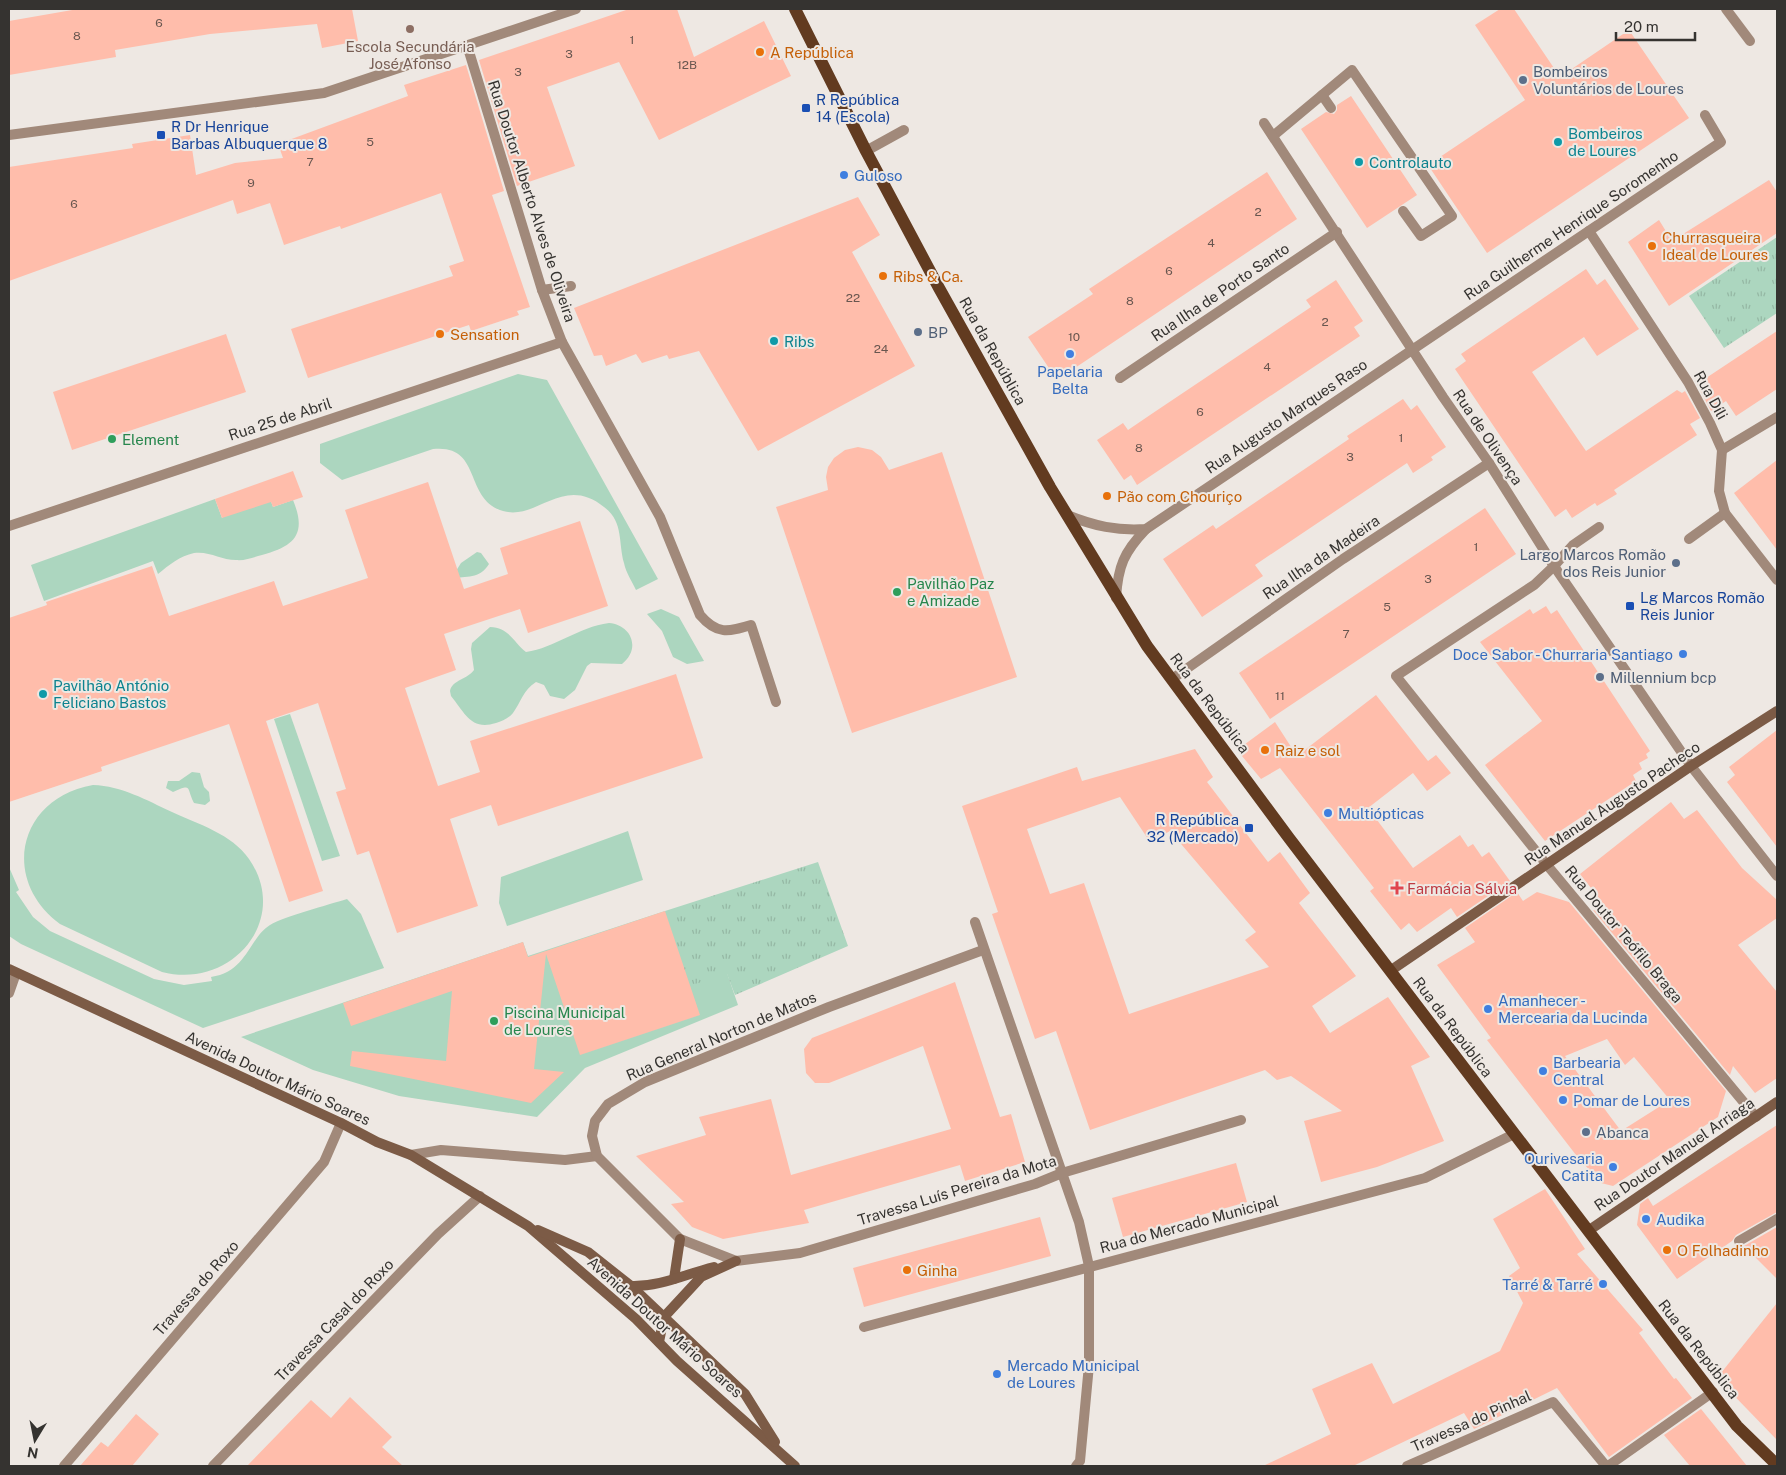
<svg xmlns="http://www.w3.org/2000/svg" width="1786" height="1475" viewBox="0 0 1786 1475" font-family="'Public Sans',sans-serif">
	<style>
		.grass { fill: #acd6bf }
		.park { fill: url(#park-tufts) }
		.building { fill: #ffbdab; fill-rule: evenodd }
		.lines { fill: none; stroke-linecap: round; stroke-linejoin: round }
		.lane { stroke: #a1897a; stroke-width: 10 }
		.street { stroke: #a1897a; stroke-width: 10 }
		.secondary { stroke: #7c5b46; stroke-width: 10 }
		.primary { stroke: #623b20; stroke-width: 12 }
		.education-dot { fill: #8d6e63; stroke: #eee8e3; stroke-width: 2 }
		.food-dot { fill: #e8710a; stroke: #eee8e3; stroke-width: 2 }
		.service-dot { fill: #5c6f8a; stroke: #eee8e3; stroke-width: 2 }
		.transit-dot { fill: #1a4fb4; stroke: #eee8e3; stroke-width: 2 }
		.culture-dot { fill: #0f9aa8; stroke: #eee8e3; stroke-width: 2 }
		.shop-dot { fill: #3f7fe0; stroke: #eee8e3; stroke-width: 2 }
		.leisure-dot { fill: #2e9e5b; stroke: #eee8e3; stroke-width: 2 }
		.health-dot { fill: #e0444e; stroke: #eee8e3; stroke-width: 2 }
		.labels { text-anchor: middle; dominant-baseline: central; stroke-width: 4; stroke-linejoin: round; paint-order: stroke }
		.number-label { font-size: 12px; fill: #68564f }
		.education-label { font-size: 15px; fill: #785e54; stroke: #eee8e3 }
		.food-label { font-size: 15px; fill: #c56008; stroke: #eee8e3; text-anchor: start }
		.service-label { font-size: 15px; fill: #4e5e75; stroke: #eee8e3; text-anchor: start }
		.transit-label { font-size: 15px; fill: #164399; stroke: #eee8e3; text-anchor: start }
		.culture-label { font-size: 15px; fill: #0d838f; stroke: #eee8e3; text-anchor: start }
		.shop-label { font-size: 15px; fill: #366cbe; stroke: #eee8e3; text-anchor: start }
		.street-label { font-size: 15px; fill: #353330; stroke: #eee8e3 }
		.leisure-label { font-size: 15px; fill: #27864d; stroke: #eee8e3; text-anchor: start }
		.health-label { font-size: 15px; fill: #be3a42; stroke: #eee8e3; text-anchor: start }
	</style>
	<defs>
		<pattern id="park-tufts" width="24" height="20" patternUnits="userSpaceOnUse" patternTransform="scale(1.25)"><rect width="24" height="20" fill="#acd6bf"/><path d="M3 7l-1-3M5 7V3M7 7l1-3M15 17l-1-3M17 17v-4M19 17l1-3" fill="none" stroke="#95b8a4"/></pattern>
	</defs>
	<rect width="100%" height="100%" fill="#eee8e3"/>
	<g class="grass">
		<path d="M518,374L547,380L658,579L636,590C632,581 626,573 624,563C618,542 624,522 604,507C563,474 537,521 503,511C463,499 483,444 433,449L342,480L320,463V444Z"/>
		<path d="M264,482L273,507L293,500C307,534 295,546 262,555C254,557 245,561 236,560C221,560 210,551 194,553C180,556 169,565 158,574L153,561L44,601L31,565L215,499L222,518Z"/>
		<path d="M477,552L481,553L489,564C479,580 467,575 451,579L461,563Z"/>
		<path d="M661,609L679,617L704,661L687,664L673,657L662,631L647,614Z"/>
		<path d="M609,623C632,625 641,649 622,664L591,663L587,666L575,690L564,699L550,696L544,685L536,682C523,690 521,702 513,713C509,718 502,721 496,723C471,731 465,713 451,696L450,691C452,680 468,679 474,670L471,649L472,643L490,627C509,627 514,643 526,652C555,648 578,627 609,623Z"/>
		<path d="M290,714L340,856L322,861L274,719Z"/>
		<path d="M192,772L200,773L204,787L209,792L210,801L205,805L194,803C186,788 193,783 173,792L166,788L168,781H179Z"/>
		<path d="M93,785C122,786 146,800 172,812C198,824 232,834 249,859C291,919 232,990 162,972L60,924C0,880 18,798 93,785Z"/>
		<path d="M628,831L643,880L507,926L499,903L501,877Z"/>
		<path d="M9,867L19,890L16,892L33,917L50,931L154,979L184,985L212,981L211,977C247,972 249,938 270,925C285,916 328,905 347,899L361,914L384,968L203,1028L21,944L9,936Z"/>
		<path d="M665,911L727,973L738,1005L585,1068L537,1117L399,1096L313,1070L241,1037L523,942L528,956Z"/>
	</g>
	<g class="park">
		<path d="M1777,237V313L1724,348L1689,296Z"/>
		<path d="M818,862L848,946L735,995L727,974L689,986L665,911Z"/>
	</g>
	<g class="building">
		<path d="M78,9H352L358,41L322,48L317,24L210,34L115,50L116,57L9,75V21Z"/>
		<path d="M629,9H677L694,57L764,21L791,76L659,140L619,62L547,87L575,166L517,186L479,60Z"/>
		<path d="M1500,9H1514L1560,77L1629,30L1689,118L1487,253L1428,165L1525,100L1475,25Z"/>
		<path d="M466,65L504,191L492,195L530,307L517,311L519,315L471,331L469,325L308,378L291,329L453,276L449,266L464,261L441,193L341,229L340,226L284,245L270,203L237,214L233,200L9,281V167L133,148L132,144L190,135L196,175L235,163L283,158L278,144L408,96L404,85Z"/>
		<path d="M1351,96L1417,195L1367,228L1301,129L1326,112L1334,114L1337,110V105Z"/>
		<path d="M1267,172L1297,219L1057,380L1028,337L1093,294L1089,289Z"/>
		<path d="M1769,180L1777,192V233L1669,306L1628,242L1659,220L1672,241Z"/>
		<path d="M858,197L880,235L852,252L915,366L758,451L699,351L669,359L667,355L642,363L636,354L606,366L602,355L594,356L574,308Z"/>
		<path d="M1586,269L1597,285L1605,279L1639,329L1597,356L1584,337L1532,372L1586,451L1677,390L1682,393L1685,391L1700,418L1690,424L1697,435L1614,490L1617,494L1597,506L1595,503L1572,518L1566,509L1555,517L1455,369L1466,361L1461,354Z"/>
		<path d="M1336,280L1363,321L1354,327L1360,336L1137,485L1131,475L1124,480L1097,440L1123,423L1128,430L1153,413L1311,307L1306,300Z"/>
		<path d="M1777,331V389L1736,416L1726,401L1711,411L1697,384Z"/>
		<path d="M226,334L246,392L72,450L53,392Z"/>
		<path d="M1403,399L1411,410L1417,405L1446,447L1431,457L1433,460L1413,473L1407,463L1255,565L1263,576L1202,617L1163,559L1213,525L1216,529L1349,439L1347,436Z"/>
		<path d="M858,447L872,450L881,457L889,470L942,452L1017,677L852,733L776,507L828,490L826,477L828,467L834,458L845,450Z"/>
		<path d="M1777,460V550L1734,493Z"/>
		<path d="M293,471L303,497L273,507L271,502L222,518L215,499Z"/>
		<path d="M428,482L464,589L508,574L500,548L580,521L608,606L528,633L520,609L444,634L456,670L405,688L438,786L480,772L470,741L676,674L703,758L498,826L491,805L450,819L478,906L397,933L369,851L357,855L336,792L346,789L318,703L266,721L323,891L289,902L229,724L101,767L102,771L9,802V618L47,605L46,602L152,566L169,616L274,581L283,606L368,578L345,510Z"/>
		<path d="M1485,508L1516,554L1270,719L1239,673Z"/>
		<path d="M1546,606L1551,614L1557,610L1650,751L1646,754L1648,758L1639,763L1642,769L1633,775L1636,781L1545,841L1485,765L1542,721L1480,642L1530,609L1533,614Z"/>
		<path d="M1376,695L1428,761L1420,767L1436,755L1451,773L1427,791L1413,773L1368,808L1413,868L1460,835L1468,847L1473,844L1482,857L1489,852L1510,881L1457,917L1451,908L1417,932L1409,923L1401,930L1370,891L1374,888L1280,768L1261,779L1237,750L1275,722L1297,756Z"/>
		<path d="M1777,730V847L1727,782L1735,775L1729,767Z"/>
		<path d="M1195,749L1213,777L1207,782L1268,862L1280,852L1310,893L1299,903L1356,976L1312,1006L1330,1033L1388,997L1430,1057L1411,1066L1444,1141L1377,1167L1321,1182L1304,1121L1342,1111L1291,1076L1277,1080L1265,1070L1090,1130L1056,1031L1035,1039L992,914L998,912L962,806L1077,767L1082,781ZM1120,797L1150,842L1170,831L1256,932L1245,940L1269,967L1129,1014L1084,883L1050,894L1027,829Z"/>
		<path d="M1671,802L1684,819L1697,810L1742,868L1777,900V918L1738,945L1777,992V1078L1755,1093L1733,1066L1730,1075L1593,910L1613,916L1580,874Z"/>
		<path d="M1517,892L1523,901L1537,892L1569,902L1726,1091L1718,1117L1613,1186L1601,1183L1576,1155L1487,1040L1491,1038L1437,965L1475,942L1465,928ZM1607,1039L1625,1065L1634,1057L1670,1100L1621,1131L1565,1056Z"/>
		<path d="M665,911L700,1015L580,1055L546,954L534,1069L564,1072L531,1103L350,1066L352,1051L446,1061L452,991L351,1026L343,1003L523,942L528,957Z"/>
		<path d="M955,982L1000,1117L1011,1114L1025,1162L965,1181L960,1165L804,1210L809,1223L723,1239L692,1227L671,1204L684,1202L636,1156L706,1135L699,1117L771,1099L791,1175L951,1129L923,1046L829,1083H815L806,1073L804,1049L812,1038Z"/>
		<path d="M1777,1125V1212L1736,1235L1732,1241L1677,1279L1637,1225L1640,1204L1648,1198L1653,1206Z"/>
		<path d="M1236,1163L1247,1202L1123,1237L1112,1198Z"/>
		<path d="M1545,1189L1585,1249L1577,1254L1643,1330L1639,1333L1674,1379L1676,1378L1692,1398L1609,1457L1557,1388L1474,1429L1464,1413L1353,1466H1263L1331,1434L1312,1389L1372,1363L1393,1404L1500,1351L1523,1303L1509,1276L1520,1268L1493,1219Z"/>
		<path d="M1040,1217L1051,1256L864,1307L853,1268Z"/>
		<path d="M1777,1227V1279L1744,1246Z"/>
		<path d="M1777,1303V1440L1717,1378Z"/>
		<path d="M350,1397L392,1437L382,1447L403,1466H247L311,1400L331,1418Z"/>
		<path d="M1701,1409L1747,1466H1690L1664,1435Z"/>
		<path d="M136,1414L159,1434L132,1466H80L101,1442L108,1447Z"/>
	</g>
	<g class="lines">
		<g class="lane">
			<path d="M1322,95L1331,108"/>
			<path d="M1273,136L1352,70L1452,216L1421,236L1403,211"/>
			<path d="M866,151L904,130"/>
			<path d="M542,290L571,286"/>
			<path d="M562,342L660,517L700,615C717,635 728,632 751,625L776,702"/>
			<path d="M1689,539L1725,513"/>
			<path d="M1554,566L1573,545L1599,527"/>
			<path d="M9,993L16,973"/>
			<path d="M411,1155L441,1150L565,1160L597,1156"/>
		</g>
		<g class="street">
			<path d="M1726,9L1750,41"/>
			<path d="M1264,123L1443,397L1489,463L1554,566L1691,766L1777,876"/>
			<path d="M9,135L324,93L576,9"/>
			<path d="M1589,231L1688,382L1710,423L1722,450L1719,491L1725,513L1777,580"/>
			<path d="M1120,378L1337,232"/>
			<path d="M1722,450L1777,417"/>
			<path d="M1067,515C1094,526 1117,531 1146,529L1721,142L1705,115"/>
			<path d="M9,526L562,342L542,290L467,45"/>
			<path d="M1554,566L1534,585L1396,676L1547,865L1756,1117"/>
			<path d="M1116,598C1118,566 1124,552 1146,529"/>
			<path d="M1172,679L1343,559L1489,463"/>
			<path d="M975,922L1079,1222L1089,1266V1365L1080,1461L1076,1466"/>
			<path d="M983,950L829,1007L645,1082L608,1104L595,1121L592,1136L597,1156L680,1239L736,1261L800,1253L1035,1184L1062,1173L1241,1120"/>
			<path d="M1739,1241L1777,1219"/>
			<path d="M864,1327L1425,1178L1514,1134"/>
			<path d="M64,1466L324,1162L341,1123"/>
			<path d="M213,1466L438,1234L480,1196"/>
			<path d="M1407,1466L1553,1402L1606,1466"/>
			<path d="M1608,1466L1713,1392"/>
		</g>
		<g class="secondary">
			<path d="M9,969L341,1123L377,1142L411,1155L528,1226L636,1319L677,1361L795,1466"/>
			<path d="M1390,971L1691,766L1777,711"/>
			<path d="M538,1230L588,1252L631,1286L745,1394L775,1442"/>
			<path d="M1588,1231L1777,1102"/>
			<path d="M674,1279L680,1239"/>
			<path d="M631,1286C661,1287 685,1274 714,1267"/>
			<path d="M659,1342L664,1317L701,1277L736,1261"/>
		</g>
		<path class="primary" d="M795,9L866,151L939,288L1050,487L1147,646L1289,838L1737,1426L1777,1465"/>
	</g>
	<circle class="education-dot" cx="410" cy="29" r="5"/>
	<g class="food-dot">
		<circle cx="760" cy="52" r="5"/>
		<circle cx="1652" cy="246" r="5"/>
		<circle cx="883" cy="276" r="5"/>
		<circle cx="440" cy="334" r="5"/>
		<circle cx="1107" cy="496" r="5"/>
		<circle cx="1265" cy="750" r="5"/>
		<circle cx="1667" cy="1250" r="5"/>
		<circle cx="907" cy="1270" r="5"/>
	</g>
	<g class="service-dot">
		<circle cx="1523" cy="80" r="5"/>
		<circle cx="918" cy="332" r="5"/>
		<circle cx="1676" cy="563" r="5"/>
		<circle cx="1600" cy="677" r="5"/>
		<circle cx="1586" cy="1132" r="5"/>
	</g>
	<g class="transit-dot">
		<rect x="801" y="103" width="10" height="10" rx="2.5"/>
		<rect x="156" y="130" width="10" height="10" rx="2.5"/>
		<rect x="1625" y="601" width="10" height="10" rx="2.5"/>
		<rect x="1244" y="823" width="10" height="10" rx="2.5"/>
	</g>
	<g class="culture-dot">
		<circle cx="1558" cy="142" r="5"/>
		<circle cx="1359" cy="162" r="5"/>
		<circle cx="774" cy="341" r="5"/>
		<circle cx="43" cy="694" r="5"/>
	</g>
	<g class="shop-dot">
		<circle cx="844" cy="175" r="5"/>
		<circle cx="1070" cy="354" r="5"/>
		<circle cx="1683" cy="654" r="5"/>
		<circle cx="1328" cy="813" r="5"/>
		<circle cx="1488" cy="1009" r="5"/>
		<circle cx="1543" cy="1071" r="5"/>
		<circle cx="1563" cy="1100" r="5"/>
		<circle cx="1613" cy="1167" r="5"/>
		<circle cx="1646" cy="1219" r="5"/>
		<circle cx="1603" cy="1284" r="5"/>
		<circle cx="997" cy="1374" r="5"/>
	</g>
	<g class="leisure-dot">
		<circle cx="112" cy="439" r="5"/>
		<circle cx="897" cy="592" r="5"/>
		<circle cx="494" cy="1021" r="5"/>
	</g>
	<path class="health-dot" d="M1394.5 880.5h5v5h5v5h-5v5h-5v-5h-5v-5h5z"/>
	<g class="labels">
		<g class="number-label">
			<text x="159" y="23">6</text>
			<text x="77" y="36">8</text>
			<text x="632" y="40">1</text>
			<text x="569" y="54">3</text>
			<text x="687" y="65">12B</text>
			<text x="518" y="72">3</text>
			<text x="370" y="142">5</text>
			<text x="310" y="162">7</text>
			<text x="251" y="183">9</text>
			<text x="74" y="204">6</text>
			<text x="1258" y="212">2</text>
			<text x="1211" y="243">4</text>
			<text x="1169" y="271">6</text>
			<text x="853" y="298">22</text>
			<text x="1130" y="301">8</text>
			<text x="1325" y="322">2</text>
			<text x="1074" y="337">10</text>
			<text x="881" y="349">24</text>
			<text x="1267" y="367">4</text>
			<text x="1200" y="412">6</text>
			<text x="1401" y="438">1</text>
			<text x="1139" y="448">8</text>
			<text x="1350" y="457">3</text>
			<text x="1476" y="547">1</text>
			<text x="1428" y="579">3</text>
			<text x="1387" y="607">5</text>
			<text x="1346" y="634">7</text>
			<text x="1280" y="696">11</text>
		</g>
		<g class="education-label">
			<text x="410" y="46">Escola Secundária<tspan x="410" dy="17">José Afonso</tspan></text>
		</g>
		<g class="food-label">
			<text x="770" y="52">A República</text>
			<text x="1662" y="237">Churrasqueira<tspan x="1662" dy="17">Ideal de Loures</tspan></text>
			<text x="893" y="276">Ribs &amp; Ca.</text>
			<text x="450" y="334">Sensation</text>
			<text x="1117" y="496">Pão com Chouriço</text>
			<text x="1275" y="750">Raiz e sol</text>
			<text x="1677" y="1250">O Folhadinho</text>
			<text x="917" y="1270">Ginha</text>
		</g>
		<g class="service-label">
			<text x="1533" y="71">Bombeiros<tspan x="1533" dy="17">Voluntários de Loures</tspan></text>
			<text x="928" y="332">BP</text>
			<text x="1666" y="554" text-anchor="end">Largo Marcos Romão<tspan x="1666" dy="17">dos Reis Junior</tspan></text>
			<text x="1610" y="677">Millennium bcp</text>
			<text x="1596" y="1132">Abanca</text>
		</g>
		<g class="transit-label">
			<text x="816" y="99">R República<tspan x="816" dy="17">14 (Escola)</tspan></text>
			<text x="171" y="126">R Dr Henrique<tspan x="171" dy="17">Barbas Albuquerque 8</tspan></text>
			<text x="1640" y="597">Lg Marcos Romão<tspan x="1640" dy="17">Reis Junior</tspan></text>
			<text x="1239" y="819" text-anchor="end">R República<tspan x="1239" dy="17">32 (Mercado)</tspan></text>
		</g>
		<g class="culture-label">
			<text x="1568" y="133">Bombeiros<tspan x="1568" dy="17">de Loures</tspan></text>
			<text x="1369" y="162">Controlauto</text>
			<text x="784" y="341">Ribs</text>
			<text x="53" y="685">Pavilhão António<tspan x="53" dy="17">Feliciano Bastos</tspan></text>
		</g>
		<g class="shop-label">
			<text x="854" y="175">Guloso</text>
			<text x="1070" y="371" text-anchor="middle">Papelaria<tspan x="1070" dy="17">Belta</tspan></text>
			<text x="1673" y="654" text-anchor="end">Doce Sabor - Churraria Santiago</text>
			<text x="1338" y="813">Multiópticas</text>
			<text x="1498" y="1000">Amanhecer -<tspan x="1498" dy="17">Mercearia da Lucinda</tspan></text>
			<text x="1553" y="1062">Barbearia<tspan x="1553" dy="17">Central</tspan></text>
			<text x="1573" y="1100">Pomar de Loures</text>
			<text x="1603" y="1158" text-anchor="end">Ourivesaria<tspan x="1603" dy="17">Catita</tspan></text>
			<text x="1656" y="1219">Audika</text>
			<text x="1593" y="1284" text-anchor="end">Tarré &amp; Tarré</text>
			<text x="1007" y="1365">Mercado Municipal<tspan x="1007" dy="17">de Loures</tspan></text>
		</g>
		<g class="street-label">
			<text transform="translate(532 201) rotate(72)">Rua Doutor Alberto Alves de Oliveira</text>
			<text transform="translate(1571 225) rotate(-34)">Rua Guilherme Henrique Soromenho</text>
			<text transform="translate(1220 292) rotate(-34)">Rua Ilha de Porto Santo</text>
			<text transform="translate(993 351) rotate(61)">Rua da República</text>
			<text transform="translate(1711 395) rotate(61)">Rua Díli</text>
			<text transform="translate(1286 416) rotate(-34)">Rua Augusto Marques Raso</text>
			<text transform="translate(280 419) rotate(-18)">Rua 25 de Abril</text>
			<text transform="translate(1488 437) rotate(56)">Rua de Olivença</text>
			<text transform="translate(1321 557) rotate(-34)">Rua Ilha da Madeira</text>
			<text transform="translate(1210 703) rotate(53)">Rua da República</text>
			<text transform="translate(1612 803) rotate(-34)">Rua Manuel Augusto Pacheco</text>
			<text transform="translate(1624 934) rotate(50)">Rua Doutor Teófilo Braga</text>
			<text transform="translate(1453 1027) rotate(53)">Rua da República</text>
			<text transform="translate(721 1036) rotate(-23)">Rua General Norton de Matos</text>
			<text transform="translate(278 1078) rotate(25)">Avenida Doutor Mário Soares</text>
			<text transform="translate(1674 1154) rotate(-34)">Rua Doutor Manuel Arriaga</text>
			<text transform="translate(957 1190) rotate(-17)">Travessa Luís Pereira da Mota</text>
			<text transform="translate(1189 1224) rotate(-15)">Rua do Mercado Municipal</text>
			<text transform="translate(196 1288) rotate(-49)">Travessa do Roxo</text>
			<text transform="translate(334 1320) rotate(-46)">Travessa Casal do Roxo</text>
			<text transform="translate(665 1327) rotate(42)">Avenida Doutor Mário Soares</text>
			<text transform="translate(1699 1349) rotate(52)">Rua da República</text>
			<text transform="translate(1471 1421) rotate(-24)">Travessa do Pinhal</text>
		</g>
		<g class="leisure-label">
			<text x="122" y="439">Element</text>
			<text x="907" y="583">Pavilhão Paz<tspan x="907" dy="17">e Amizade</tspan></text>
			<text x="504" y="1012">Piscina Municipal<tspan x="504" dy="17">de Loures</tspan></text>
		</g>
		<g class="health-label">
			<text x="1407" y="888">Farmácia Sálvia</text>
		</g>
	</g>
	<rect width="1786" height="1475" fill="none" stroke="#353330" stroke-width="20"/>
	<g transform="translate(35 1440) rotate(190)" stroke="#eee8e3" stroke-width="4" paint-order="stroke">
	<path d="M0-4L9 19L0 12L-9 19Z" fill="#353330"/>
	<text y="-8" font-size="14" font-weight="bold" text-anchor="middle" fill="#353330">N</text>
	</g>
	<path d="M1616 32v8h79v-8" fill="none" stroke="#353330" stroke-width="2.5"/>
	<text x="1624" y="32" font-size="15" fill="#353330" stroke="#eee8e3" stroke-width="4" paint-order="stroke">20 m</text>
</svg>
